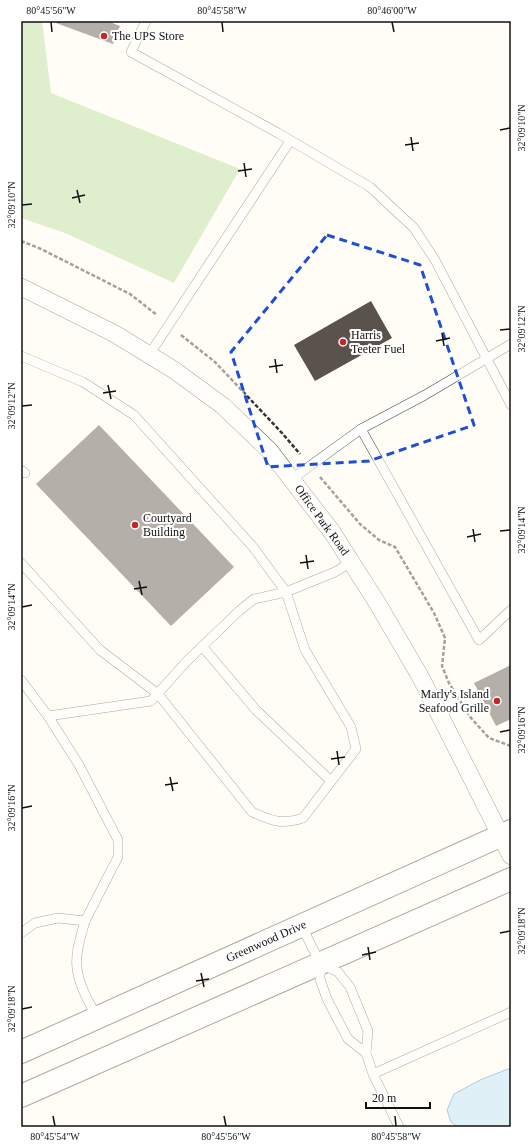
<svg xmlns="http://www.w3.org/2000/svg" width="532" height="1148" viewBox="0 0 532 1148" font-family="'Times New Roman',serif">
	<style>
		.forest { fill: #b9dc9c }
		.water { fill: #b9e0f7; stroke: #3f96cf }
		.building { fill: #5a524d }
		.lines { fill: none; stroke-linecap: round; stroke-linejoin: round }
		.service-casing { stroke: #444; stroke-width: 10 }
		.minor-casing { stroke: #444; stroke-width: 18 }
		.tertiary-casing { stroke: #444; stroke-width: 24 }
		.path { stroke: #333; stroke-width: 2.5; stroke-dasharray: 4 2; stroke-linecap: butt }
		.service { stroke: #fff; stroke-width: 9 }
		.minor { stroke: #fff; stroke-width: 17 }
		.tertiary { stroke: #fff; stroke-width: 22 }
		.marked { fill: none; stroke: #1d4ed8; stroke-width: 3; stroke-dasharray: 8 5; stroke-linejoin: round }
		.ticks { fill: none; stroke: #111; stroke-width: 1.5 }
		.poi-dot { fill: #c4262e; stroke: #fff; stroke-width: 1.5 }
		.labels { text-anchor: middle; dominant-baseline: central; stroke-width: 4; stroke-linejoin: round; paint-order: stroke }
		.poi-label { font-size: 12px; fill: #111; stroke: #fff; text-anchor: start }
		.street-label { font-size: 12px; fill: #111; stroke: #fff }
		.neatline { fill: none; stroke: #111; stroke-width: 1.5 }
		.ticks-label { font-size: 10px; text-anchor: middle; fill: #111 }
	</style>
	<rect width="100%" height="100%" fill="#fffdf5"/>
	<path class="forest" d="M21,21H42L51,93L240,169L174,283L65,233L21,218Z"/>
	<path class="water" d="M508,1069H511V1127H457L451,1122L447,1110L454,1094L480,1080Z"/>
	<g class="building">
		<path d="M56,21H107L120,26L113,44L56,23Z"/>
		<path d="M371,301L392,338L315,381L294,345Z"/>
		<path d="M99,425L234,567L171,626L36,484Z"/>
		<path d="M511,665V719L496,726L474,683Z"/>
	</g>
	<g class="lines">
		<defs>
			<g id="service">
				<path d="M146,21L131,52L278,133L370,187L414,228L435,260L511,405"/>
				<path d="M149,355L290,141"/>
				<path d="M21,356L83,382L134,415L253,547L286,592L335,572L351,562"/>
				<path d="M361,429L479,640L511,610"/>
				<path d="M21,470L25,473"/>
				<path d="M292,479L361,429L425,395L511,344"/>
				<path d="M21,563L100,650L158,694L252,812C272,821 281,825 303,818L356,749L351,727L305,650L286,592L254,599L239,611L186,662L151,701L48,716L21,680"/>
				<path d="M202,646L256,710L331,781"/>
				<path d="M48,716L79,765L118,840V857L85,921"/>
				<path d="M301,925L320,963V979L327,999L348,1039L366,1053"/>
				<path d="M21,933L35,923L58,918L85,921C81,936 75,953 77,968C79,986 89,1002 97,1018"/>
				<path d="M323,965L338,972L350,987L368,1031L366,1053L373,1074L399,1127"/>
				<path d="M373,1074L511,1012"/>
			</g>
			<path id="minor" d="M21,287L115,334L174,370L223,406L269,450L332,532L376,601L420,676L511,856"/>
			<g id="tertiary">
				<path d="M21,1052L511,831"/>
				<path d="M21,1096L511,879"/>
			</g>
		</defs>
		<use href="#service" class="service-casing"/>
		<use href="#minor" class="minor-casing"/>
		<use href="#tertiary" class="tertiary-casing"/>
		<g class="path">
			<path d="M21,241L41,249L130,294L157,315"/>
			<path d="M181,335L215,362L282,433L300,454"/>
			<path d="M320,477L360,524L379,540L395,547L434,613L445,638L442,666L449,683L471,718L489,738L511,746"/>
		</g>
		<use href="#service" class="service"/>
		<use href="#minor" class="minor"/>
		<use href="#tertiary" class="tertiary"/>
	</g>
	<path d="M0 0H532V1148H0ZM327,235L420,265L474,425L369,461L268,467L231,352Z" fill="#fffdf5" fill-opacity=".55" fill-rule="evenodd"/>
	<path class="marked" d="M327,235L420,265L474,425L369,461L268,467L231,352Z"/>
	<path class="ticks" d="M51,22L52,32M222,22L223,32M392,22L394,32M500,130L510,128M411,137L413,151M405,145L419,143M244,163L246,177M238,171L252,169M77,190L80,203M72,198L85,195M22,205L32,204M500,330L510,329M442,333L444,346M436,341L450,338M275,359L277,373M269,367L283,365M108,385L111,399M103,393L116,391M22,406L32,405M473,529L475,542M500,531L510,530M467,537L481,534M306,555L308,569M300,563L314,561M139,581L142,595M134,589L147,587M22,607L32,605M500,732L510,730M337,751L339,765M331,759L345,757M170,777L173,791M165,785L178,783M22,808L32,806M500,933L510,931M368,947L370,960M362,955L376,952M201,973L204,987M196,981L209,979M22,1009L32,1007M53,1116L55,1126M224,1116L226,1126M395,1116L396,1126"/>
	<g class="poi-dot">
		<circle cx="104" cy="36" r="4"/>
		<circle cx="343" cy="342" r="4"/>
		<circle cx="135" cy="525" r="4"/>
		<circle cx="497" cy="701" r="4"/>
	</g>
	<g class="labels">
		<g class="poi-label">
			<text x="112" y="36">The UPS Store</text>
			<text x="351" y="335">Harris<tspan x="351" dy="14">Teeter Fuel</tspan></text>
			<text x="143" y="518">Courtyard<tspan x="143" dy="14">Building</tspan></text>
			<text x="489" y="694" text-anchor="end">Marly's Island<tspan x="489" dy="14">Seafood Grille</tspan></text>
		</g>
		<g class="street-label">
			<text transform="translate(322 520) rotate(54)">Office Park Road</text>
			<text transform="translate(266 941) rotate(-24)">Greenwood Drive</text>
		</g>
	</g>
	<rect width="532" height="1148" fill="none" stroke="#ffffff" stroke-width="44"/>
	<path d="M366 1102v6h64v-6" fill="none" stroke="#111111" stroke-width="2"/>
	<text x="372" y="1102" font-size="12" fill="#111111" stroke="#ffffff" stroke-width="3" paint-order="stroke">20 m</text>
	<rect x="22" y="22" width="488" height="1104" class="neatline"/>
	<g class="ticks-label">
		<text x="51" y="14">80°45'56"W</text>
		<text x="222" y="14">80°45'58"W</text>
		<text x="392" y="14">80°46'00"W</text>
		<text transform="translate(521 128) rotate(-90)" y="4">32°09'10"N</text>
		<text transform="translate(11 205) rotate(-90)" y="4">32°09'10"N</text>
		<text transform="translate(521 329) rotate(-90)" y="4">32°09'12"N</text>
		<text transform="translate(11 406) rotate(-90)" y="4">32°09'12"N</text>
		<text transform="translate(521 530) rotate(-90)" y="4">32°09'14"N</text>
		<text transform="translate(11 607) rotate(-90)" y="4">32°09'14"N</text>
		<text transform="translate(521 730) rotate(-90)" y="4">32°09'16"N</text>
		<text transform="translate(11 808) rotate(-90)" y="4">32°09'16"N</text>
		<text transform="translate(521 931) rotate(-90)" y="4">32°09'18"N</text>
		<text transform="translate(11 1009) rotate(-90)" y="4">32°09'18"N</text>
		<text x="55" y="1140">80°45'54"W</text>
		<text x="226" y="1140">80°45'56"W</text>
		<text x="396" y="1140">80°45'58"W</text>
	</g>
</svg>
